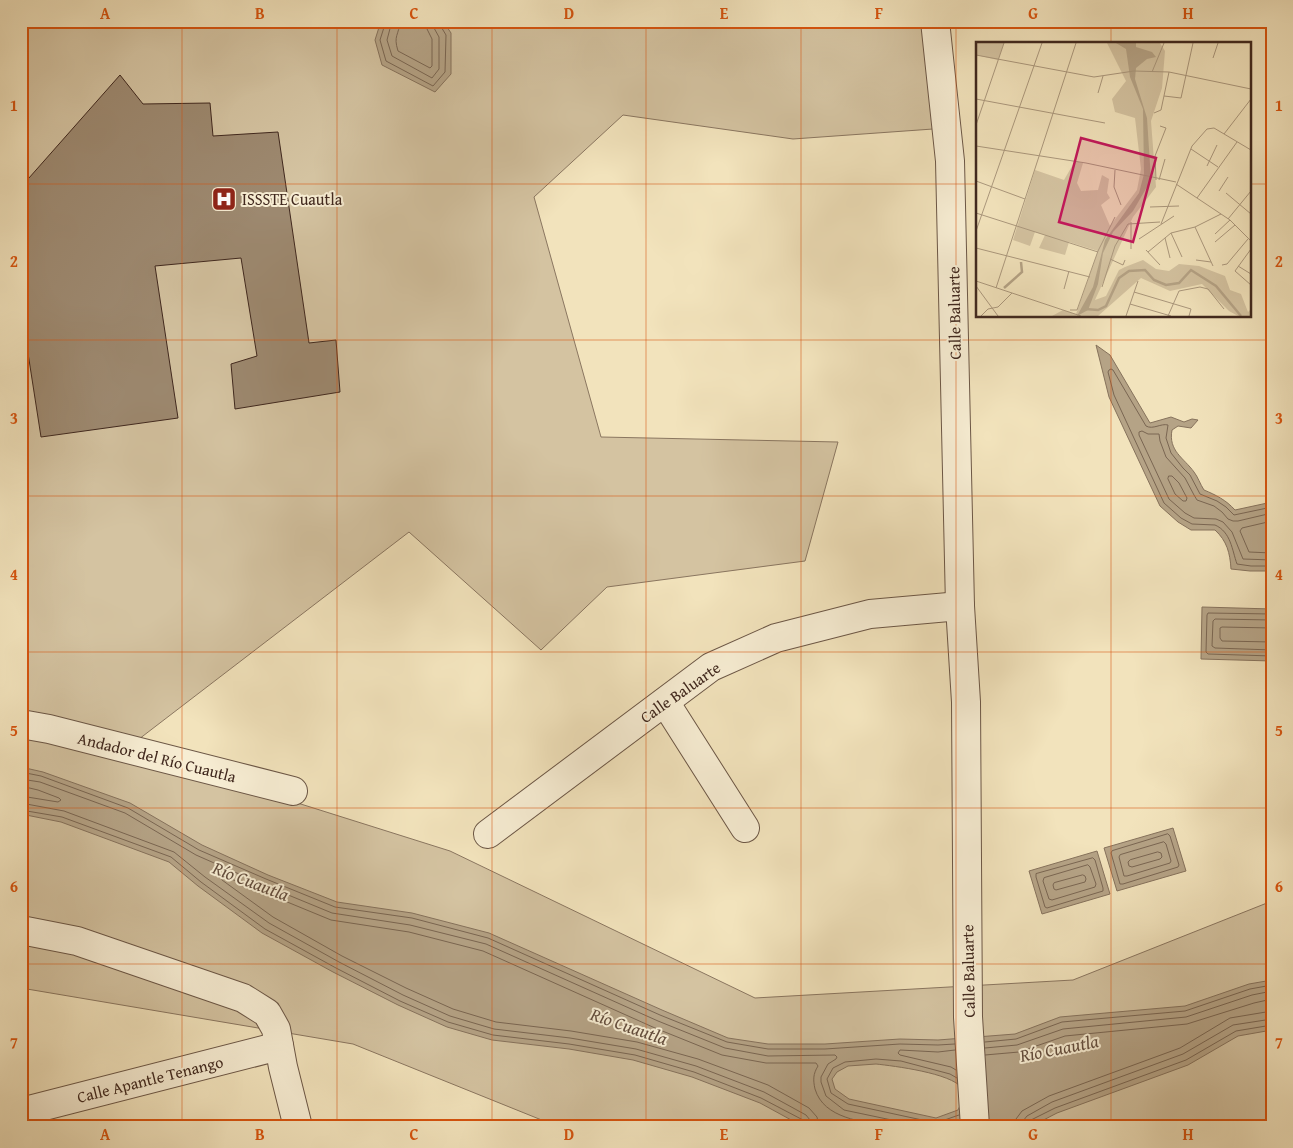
<svg xmlns="http://www.w3.org/2000/svg" width="1293" height="1148" viewBox="0 0 1293 1148" font-family="'Gentium Book Plus',serif">
	<style>
		.green { fill: #d4c3a1; stroke: #8a7660 }
		.water { fill: #b5a386; stroke: #86725c; fill-rule: evenodd }
		.lines { fill: none; stroke-linecap: round; stroke-linejoin: round }
		.shore { stroke: #7a6652; stroke-width: 1 }
		.building { fill: #9d8970; stroke: #40281e }
		.minor-casing { stroke: #6c5746; stroke-width: 30 }
		.minor { stroke: #f7edd3; stroke-width: 28 }
		.grid { fill: none; stroke: #d7540e; stroke-width: 1; stroke-opacity: 0.55 }
		.labels { text-anchor: middle; dominant-baseline: central; stroke-width: 4; stroke-linejoin: round; paint-order: stroke }
		.poi-label { font-size: 16px; fill: #40281e; stroke: #f7edd3; text-anchor: start }
		.street-label { font-size: 16px; fill: #40281e; stroke: #f7edd3 }
		.water-label { font-size: 18px; font-style: italic; fill: #634d3d; stroke: #f7edd3 }
		.inset-river { fill: none; stroke: #b5a386; stroke-width: 2.5 }
		.inset-road { fill: none; stroke: #ab987d; stroke-width: 1 }
		.view { fill: #c2185b; fill-opacity: 0.15; stroke: #c2185b; stroke-width: 2.5 }
		.inset-edge { fill: none; stroke: #40281e; stroke-width: 2.5 }
		.neatline { fill: none; stroke: #d7540e; stroke-width: 2 }
		.grid-label { font-size: 16px; text-anchor: middle; font-weight: bold; fill: #d7540e }
	</style>
	<rect width="100%" height="100%" fill="#f2e3bc"/>
	<filter id="stains"><feTurbulence type="fractalNoise" baseFrequency=".004" numOctaves="4"/><feColorMatrix values="0 0 0 0 .2 0 0 0 0 .09 0 0 0 0 .02 0 0 0 .5 -.17"/></filter>
	<radialGradient id="worn" r=".72"><stop offset=".6" stop-color="#630" stop-opacity="0"/><stop offset="1" stop-color="#630" stop-opacity=".3"/></radialGradient>
	<path class="green" d="M21,21H935L947,128L793,139L623,115L534,197L601,437L838,442L805,561L607,587L541,650L409,532L126,749L450,851L755,998L1073,980L1272,901V1123L1262,1127H559L353,1044L21,988Z"/>
	<g class="water">
		<path d="M381,21H443L451,33V74L435,92L382,65L375,40Z"/>
		<path d="M1096,345L1110,355L1150,423L1171,417L1184,422L1192,419L1198,420L1191,428L1178,426L1172,430C1168,451 1184,458 1194,472C1198,477 1200,484 1204,490C1216,495 1226,500 1235,510L1272,502V548H1271L1272,571H1250L1231,569C1230,553 1227,541 1215,530H1191L1178,522L1160,506L1109,397Z"/>
		<path d="M1202,607L1272,609V661L1201,659Z"/>
		<path d="M21,767L43,772L130,803L202,845L268,875L337,902L412,913L489,933L662,1010L728,1038L768,1044H825L900,1039L938,1040L1015,1034L1060,1017L1185,1006L1249,984L1272,980V1030L1238,1036L1188,1065L1057,1113L1030,1127H804L760,1103L692,1077L633,1060L569,1049L492,1040L447,1027L398,1005L333,972L262,933L198,886L169,862L61,822L21,814ZM876,1064C894,1066 951,1073 962,1088C964,1090 964,1092 965,1095L958,1110L936,1118L849,1099L835,1089L832,1079L837,1072L848,1066Z"/>
		<path d="M1173,828L1186,871L1117,891L1104,848Z"/>
		<path d="M1097,851L1110,894L1042,914L1029,871Z"/>
	</g>
	<g class="lines">
		<g class="shore">
			<path d="M386,21L380,40L386,61L433,86L445,72L446,35L440,25L439,21"/>
			<path d="M392,21L387,40L392,56L432,78L439,69V37L434,28L433,21"/>
			<path d="M400,21C399,36 393,35 398,51L430,68L432,66V39L427,29L426,21"/>
			<path d="M1169,476H1172L1179,483L1187,498L1186,501H1183L1175,494L1168,479Z"/>
			<path d="M1272,507L1234,515L1226,507L1217,501L1200,494L1190,475L1183,468L1171,453L1166,438L1168,425C1161,423 1153,430 1146,426L1113,370L1111,369L1109,370L1108,372L1114,395L1164,503L1181,518L1192,524L1215,525C1231,532 1232,550 1237,564L1251,566H1272"/>
			<path d="M1272,513L1238,521H1233L1228,519L1222,512L1214,506L1197,500L1194,495L1185,478L1166,457L1160,441L1159,434H1148L1142,431L1139,432V435L1169,499L1185,513L1194,518L1216,519L1223,522L1232,532L1243,559L1272,560"/>
			<path d="M1272,521L1242,528L1240,531L1249,552L1272,553"/>
			<path d="M1272,614L1208,613L1207,615L1206,652L1208,654L1272,656"/>
			<path d="M1272,620L1215,619L1213,621L1212,646L1215,648L1272,650"/>
			<path d="M1272,628L1222,627L1220,628V638L1222,641L1272,642"/>
			<path d="M21,772L41,776L128,808L199,850L266,879L335,907L412,918L488,938L660,1015L727,1042L768,1049H825L900,1044L938,1045L955,1044"/>
			<path d="M21,779L40,782L125,813L196,855L264,885L332,913L410,925L486,944L658,1021L725,1048L768,1056L835,1055L837,1057L836,1059L828,1064L821,1077V1082L826,1096L844,1110L925,1127"/>
			<path d="M21,786L38,790L59,798L61,800L58,802L21,796"/>
			<path d="M21,803L64,811L174,852L205,877L269,923L339,962L403,995L450,1016L494,1029L570,1038L636,1049L696,1066L764,1092L806,1115L810,1120L812,1127"/>
			<path d="M21,810L62,817L171,857L201,882L265,929L336,968L400,1001L448,1022L493,1035L569,1044L635,1055L694,1072L761,1098L803,1120L805,1123V1127"/>
			<path d="M1168,834L1170,836L1179,865L1178,867L1123,884H1120L1111,853L1112,851Z"/>
			<path d="M1164,842L1166,844L1171,861L1170,863L1127,876H1124L1119,857L1120,855Z"/>
			<path d="M1158,852L1161,853L1162,857L1160,859L1132,867L1129,866L1128,862L1130,860Z"/>
			<path d="M1093,858L1095,860L1103,888V891L1047,908L1045,907L1036,877V874Z"/>
			<path d="M1088,865L1090,867L1096,884L1095,887L1052,900L1049,899L1043,881L1044,878Z"/>
			<path d="M1083,875L1085,876L1086,879L1085,882L1056,890L1054,889L1053,885L1054,883Z"/>
			<path d="M985,1042L1016,1039L1062,1022L1185,1011L1250,989L1272,985"/>
			<path d="M985,1048L1017,1045L1063,1029L1186,1017L1252,995L1272,991"/>
			<path d="M955,1050L938,1052L900,1050L898,1053L900,1055L951,1067L956,1070"/>
			<path d="M985,1055L1019,1052L1065,1036L1187,1024L1254,1003L1272,999"/>
			<path d="M957,1078L950,1074L901,1061L876,1059L845,1062L833,1068L827,1079L831,1093L848,1104L936,1123L959,1115"/>
			<path d="M819,1127L817,1117L809,1108L768,1085L698,1059L637,1042L571,1031L496,1022L453,1009L406,988L342,956L273,917L222,880L221,877L224,876L331,920L409,932L483,951L655,1028L722,1055L766,1063H816L818,1066C813,1074 813,1080 815,1089C824,1119 862,1121 888,1127"/>
			<path d="M1015,1127L1016,1119L1022,1111L1049,1096L1180,1048L1230,1018L1272,1011"/>
			<path d="M1023,1127V1121L1027,1116L1052,1102L1183,1054L1233,1025L1272,1019"/>
			<path d="M1029,1127V1123L1031,1120L1055,1108L1186,1060L1236,1031L1272,1025"/>
		</g>
	</g>
	<path class="building" d="M120,75L143,104L210,103L213,136L278,132L309,343L336,340L340,392L235,409L231,364L257,356L241,258L155,266L178,418L41,437L21,308V187Z"/>
	<g class="lines">
		<defs>
			<g id="minor">
				<path d="M935,21L950,161L960,606L966,702L968,1017L975,1127"/>
				<path d="M665,702L745,828"/>
				<path d="M21,724L49,729L293,791"/>
				<path d="M488,834L711,667L776,638L870,614L960,606"/>
				<path d="M21,930L77,941L243,998L267,1013L276,1029L283,1067L298,1127"/>
				<path d="M21,1112L279,1046"/>
			</g>
		</defs>
		<use href="#minor" class="minor-casing"/>
		<use href="#minor" class="minor"/>
	</g>
	<path class="grid" d="M182,21V1127M337,21V1127M492,21V1127M646,21V1127M801,21V1127M956,21V1127M1111,21V44M21,184H977M1249,184H1272M1111,316V1127M21,340H1272M21,496H1272M21,652H1272M21,808H1272M21,964H1272"/>
	<defs>
		<symbol id="hospital-square" viewBox="-11 -11 22 22"><rect x="-9" y="-9" width="18" height="18" rx="4" fill="#8f2418" stroke="#f7edd3"/><path d="M-5-5h3v3.5h4V-5h3V5h-3V1.5h-4V5h-3Z" fill="#fff"/></symbol>
	</defs>
	<g fill-rule="evenodd">
		<use href="#hospital-square" x="210" y="185" width="28" height="28"/>
	</g>
	<g class="labels">
		<g class="poi-label">
			<text x="242" y="199">ISSSTE Cuautla</text>
		</g>
		<g class="street-label">
			<text transform="translate(954 313) rotate(-91)">Calle Baluarte</text>
			<text transform="translate(680 692) rotate(-35)">Calle Baluarte</text>
			<text transform="translate(157 757) rotate(14)">Andador del Río Cuautla</text>
			<text transform="translate(968 971) rotate(-91)">Calle Baluarte</text>
			<text transform="translate(150 1079) rotate(-14)">Calle Apantle Tenango</text>
		</g>
		<g class="water-label">
			<text transform="translate(251 881) rotate(21)">Río Cuautla</text>
			<text transform="translate(629 1026) rotate(19)">Río Cuautla</text>
			<text transform="translate(1059 1048) rotate(-11)">Río Cuautla</text>
		</g>
	</g>
	<g transform="translate(976 42)">
		<rect width="275" height="275" fill="#f2e3bc"/>
		<path d="M0,1H28L22,18L0,13ZM131,1H184L189,9L186,46L175,79L180,145L157,175L119,258L130,254L143,228L149,225L167,218L180,227L193,229L203,222L223,224L249,234L254,248L265,252L272,270L275,267V274H262L253,269L226,242L194,249L165,236L122,274H76L87,268L100,272L122,209L93,200L89,213L63,206L69,193L59,190L54,204L37,198L59,128L88,138L99,119L107,121L101,141L105,149L122,148L126,133L133,137L131,151L134,156L125,163L134,184L161,148L165,127L159,76L139,70L136,57L150,39Z" fill="#d4c3a1"/>
		<path d="M140,1H160V5L176,10L180,15L171,17L160,26L159,37L171,76L175,138L157,169L137,190L127,211L122,242L112,268L101,274L117,245L129,198L163,151L168,132L167,67L154,35L150,7Z" fill="#b5a386"/>
		<path class="inset-river" d="M28,246L46,230L45,220M109,267L122,268L130,264L143,236L153,229L169,228L178,238L190,243L203,241L215,228L240,244L265,274"/>
		<path class="inset-road" d="M0,13L118,35L158,29L193,30L275,47M237,16L242,1M176,30L188,1M122,51L127,34M188,54L205,56L217,1M0,57L129,81M178,71L185,68L193,30M0,83L28,1M248,92L275,57M0,104L110,121L200,140M215,107L242,125M231,124L241,103M139,128L138,145L145,163M180,138L179,114L190,86L184,84M183,138L189,117M0,139L49,157M200,142L254,178L275,199M243,149L252,135M250,151L275,172M221,156L261,100M174,165L203,164M0,171L122,210M252,177L275,149M185,182L216,104L231,87L238,86L275,108M219,185L237,224M0,189L66,1M195,191L206,215M239,192L254,178M189,196L194,216M163,197L198,174M239,200L259,183M0,206L114,235M155,207V180M275,207L259,229L275,243M170,208L184,223M172,210L195,191L219,185L245,172M134,217L147,223L149,218M220,218L235,220M246,223L251,222L272,197M262,224L275,232M0,239L105,274M0,244L22,274M126,245L139,204L152,182L184,180M20,246L100,1M88,247L93,229M158,250L215,267L213,274M154,262L195,274M94,268H101L122,209L139,175M5,274L12,267L22,265L36,251M150,274L162,239M192,274L203,249L224,245L232,247L248,267"/>
		<path class="view" d="M105,96L180,116L157,200L83,180Z"/>
		<rect width="275" height="275" class="inset-edge"/>
	</g>
	<rect width="1293" height="1148" fill="none" stroke="#f2e3bc" stroke-width="55"/>
	<rect x="28" y="28" width="1238" height="1092" class="neatline"/>
	<g class="grid-label">
		<text x="105" y="19">A</text>
		<text x="260" y="19">B</text>
		<text x="414" y="19">C</text>
		<text x="569" y="19">D</text>
		<text x="724" y="19">E</text>
		<text x="879" y="19">F</text>
		<text x="1033" y="19">G</text>
		<text x="1188" y="19">H</text>
		<text x="14" y="111">1</text>
		<text x="1279" y="111">1</text>
		<text x="14" y="267">2</text>
		<text x="1279" y="267">2</text>
		<text x="14" y="424">3</text>
		<text x="1279" y="424">3</text>
		<text x="14" y="580">4</text>
		<text x="1279" y="580">4</text>
		<text x="14" y="736">5</text>
		<text x="1279" y="736">5</text>
		<text x="14" y="892">6</text>
		<text x="1279" y="892">6</text>
		<text x="14" y="1048">7</text>
		<text x="1279" y="1048">7</text>
		<text x="105" y="1140">A</text>
		<text x="260" y="1140">B</text>
		<text x="414" y="1140">C</text>
		<text x="569" y="1140">D</text>
		<text x="724" y="1140">E</text>
		<text x="879" y="1140">F</text>
		<text x="1033" y="1140">G</text>
		<text x="1188" y="1140">H</text>
	</g>
	<rect width="100%" height="100%" filter="url(#stains)"/>
	<rect width="100%" height="100%" fill="url(#worn)"/>
</svg>
